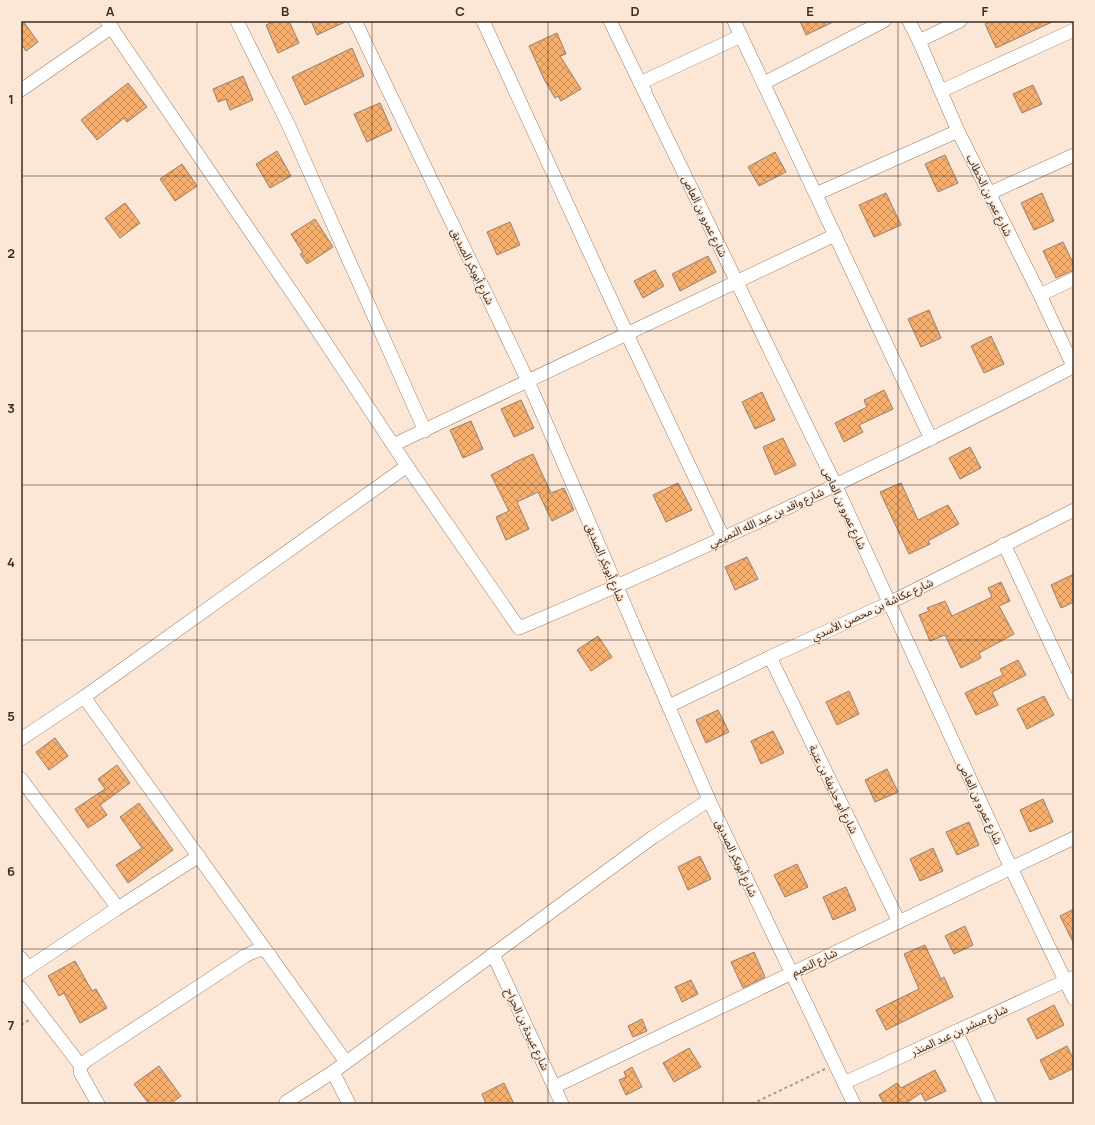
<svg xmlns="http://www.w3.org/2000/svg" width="1095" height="1125" viewBox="0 0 1095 1125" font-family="Manrope,'Noto Sans Arabic',sans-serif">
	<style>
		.building { fill: url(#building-cross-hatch); stroke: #967f6c }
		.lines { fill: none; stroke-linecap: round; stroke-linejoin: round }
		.minor-casing { stroke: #947d6a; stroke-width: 14 }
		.path { stroke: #a9998c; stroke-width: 2; stroke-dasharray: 3 3; stroke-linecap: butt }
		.minor { stroke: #fff; stroke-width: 13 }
		.grid { fill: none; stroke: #382e26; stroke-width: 1; stroke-opacity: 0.55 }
		.labels { text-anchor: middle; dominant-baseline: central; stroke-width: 3; stroke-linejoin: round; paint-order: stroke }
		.street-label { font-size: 11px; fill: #382e26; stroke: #fce7d6 }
		.neatline { fill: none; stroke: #382e26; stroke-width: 1.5 }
		.grid-label { font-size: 13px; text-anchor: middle; font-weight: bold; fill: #382e26 }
	</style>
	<defs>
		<pattern id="building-cross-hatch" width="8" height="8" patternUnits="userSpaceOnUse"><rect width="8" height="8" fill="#f8ae6c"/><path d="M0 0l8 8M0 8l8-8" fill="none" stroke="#ca8e59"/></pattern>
	</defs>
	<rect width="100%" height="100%" fill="#fce7d6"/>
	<g class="building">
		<path d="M21,21H23L38,42L26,51L21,44Z"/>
		<path d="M275,21H289L299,43L278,53L266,25Z"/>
		<path d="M311,21H347L317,35Z"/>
		<path d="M800,21H835L806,35Z"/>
		<path d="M993,21H1054L996,48L985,24Z"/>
		<path d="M557,33L566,54L560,56L581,89L561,101L558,96L555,98L545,81L529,46Z"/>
		<path d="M352,48L364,76L305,105L292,77Z"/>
		<path d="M243,76L253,100L230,110L226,99L218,102L213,89Z"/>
		<path d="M128,83L147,107L127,122L124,118L97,140L81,120Z"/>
		<path d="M1033,85L1042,104L1022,113L1013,94Z"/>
		<path d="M380,103L392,130L367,142L354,114Z"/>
		<path d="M277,151L291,176L270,188L256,164Z"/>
		<path d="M775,152L786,172L759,186L748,167Z"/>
		<path d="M945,155L958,183L938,192L925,164Z"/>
		<path d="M182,164L197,186L175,201L160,179Z"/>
		<path d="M886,193L901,225L874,237L859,205Z"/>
		<path d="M1042,193L1054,221L1034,230L1021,203Z"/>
		<path d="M125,203L140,223L120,238L105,218Z"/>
		<path d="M315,219L333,247L307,264L300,254L303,253L291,234Z"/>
		<path d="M510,222L520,245L497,255L487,232Z"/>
		<path d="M1063,242L1074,265V270L1056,278L1043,251Z"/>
		<path d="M708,256L716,272L680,291L672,274Z"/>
		<path d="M655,270L664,286L643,298L634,281Z"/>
		<path d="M929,310L941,338L921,347L908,319Z"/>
		<path d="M991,336L1004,364L984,373L971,346Z"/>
		<path d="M884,390L893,409L859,425L863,432L844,442L835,423L867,407L864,400Z"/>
		<path d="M762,392L775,420L755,429L742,402Z"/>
		<path d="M521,400L534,428L514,437L501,409Z"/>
		<path d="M471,421L483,449L463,458L450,430Z"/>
		<path d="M783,438L796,465L775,475L763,447Z"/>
		<path d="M970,447L981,468L960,479L949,458Z"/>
		<path d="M533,454L551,493L564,488L574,510L552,521L538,492L517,502L529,529L506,540L496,517L509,511L491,475L513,464V463Z"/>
		<path d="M678,483L692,510L666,522L653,495Z"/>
		<path d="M901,483L918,520L948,505L959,524L928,541L930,544L909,554L880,492Z"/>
		<path d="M747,557L758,579L735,590L725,567Z"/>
		<path d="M1074,574V602L1061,608L1051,585Z"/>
		<path d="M1001,582L1010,601L999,606L1014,634L979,653L981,658L961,668L945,635L930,641L919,615L929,611L927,608L945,601L952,616L992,597L988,588Z"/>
		<path d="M598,636L612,657L591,671L577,650Z"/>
		<path d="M1018,660L1026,675L992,692L998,705L976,715L965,693L1003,675L1000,669Z"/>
		<path d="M849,691L859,714L837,725L826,702Z"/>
		<path d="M1044,696L1054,715L1027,729L1017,709Z"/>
		<path d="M718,710L729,732L706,743L696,720Z"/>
		<path d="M773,731L784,753L761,764L751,741Z"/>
		<path d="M55,738L68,756L49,770L36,752Z"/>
		<path d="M117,765L130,783L100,805L107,815L88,828L75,809L105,789L98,779Z"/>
		<path d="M887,769L898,792L875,802L865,780Z"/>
		<path d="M1043,799L1053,822L1030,832L1020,810Z"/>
		<path d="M139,803L173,850L128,883L116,865L142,848L120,817Z"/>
		<path d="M969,822L979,845L957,855L946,832Z"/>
		<path d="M933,848L943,871L920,881L910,859Z"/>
		<path d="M700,856L711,879L688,890L678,867Z"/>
		<path d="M797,864L808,887L785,897L774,875Z"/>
		<path d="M846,887L856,910L833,920L823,897Z"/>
		<path d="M1074,909V944L1060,916Z"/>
		<path d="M965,926L973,945L954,954L945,936Z"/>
		<path d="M925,945L941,979L944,977L953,997L886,1030L876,1010L919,989L904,954Z"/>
		<path d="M754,952L765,977L743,988L731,962Z"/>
		<path d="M75,961L92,991L96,989L107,1008L80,1023L64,993L59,996L48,976Z"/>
		<path d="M691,980L698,994L682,1002L675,987Z"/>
		<path d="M1054,1005L1064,1025L1037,1039L1027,1019Z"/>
		<path d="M642,1019L647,1031L633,1037L628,1026Z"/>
		<path d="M1067,1046L1074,1060V1068L1050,1080L1040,1060Z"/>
		<path d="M689,1048L701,1067L674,1082L663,1063Z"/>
		<path d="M159,1066L181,1096L170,1104H149L134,1084Z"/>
		<path d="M632,1067L642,1087L626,1095L619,1080L626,1077L624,1072Z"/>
		<path d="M935,1070L946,1091L925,1101L921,1093L905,1104H884L879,1095L897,1083L901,1088Z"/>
		<path d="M504,1083L514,1104H486L482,1094Z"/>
	</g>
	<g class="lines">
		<defs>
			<g id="minor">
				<path d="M107,21L310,319L407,466L519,628C707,549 892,460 1073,367"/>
				<path d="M237,21L289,126L425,431"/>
				<path d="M355,21L528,381L709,800L854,1104"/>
				<path d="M483,21L627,334L723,537"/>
				<path d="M610,21L835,484L1011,868L1074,999"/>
				<path d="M734,21L931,439"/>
				<path d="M909,21L919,41L958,131L1040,295L1074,368"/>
				<path d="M919,41L960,21"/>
				<path d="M764,83L884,21"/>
				<path d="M21,90L112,27"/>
				<path d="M645,91L640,83L741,36"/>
				<path d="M941,91L1074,30"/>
				<path d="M990,193L1074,155"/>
				<path d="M816,194L958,131"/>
				<path d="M1040,295L1074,279"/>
				<path d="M393,445L835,235"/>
				<path d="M1004,544L1074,694"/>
				<path d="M770,657L899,922"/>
				<path d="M669,706L770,657L889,603L1074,510"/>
				<path d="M21,739L84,697"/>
				<path d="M21,779L118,908L199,856"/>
				<path d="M493,954L562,1104"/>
				<path d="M21,958L28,968"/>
				<path d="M21,973L118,908"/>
				<path d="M21,988L81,1066"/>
				<path d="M956,1031L990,1104"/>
				<path d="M346,1062L84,697L407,466"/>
				<path d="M333,1072L349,1104"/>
				<path d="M844,1083L1074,977"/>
				<path d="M554,1087L1074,838"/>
				<path d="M98,1104L80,1072L81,1066L87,1060L245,956C254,952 262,945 270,955"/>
				<path d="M287,1104L286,1102L333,1072L653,837L709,800"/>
			</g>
		</defs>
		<use href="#minor" class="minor-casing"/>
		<g class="path">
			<path d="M21,1025L31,1019"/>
			<path d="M752,1104L825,1069"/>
		</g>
		<use href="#minor" class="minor"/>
	</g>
	<path class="grid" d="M197,21V1104M372,21V1104M548,21V1104M723,21V1104M898,21V1104M21,176H1074M21,331H1074M21,485H1074M21,640H1074M21,794H1074M21,949H1074"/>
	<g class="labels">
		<g class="street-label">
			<text transform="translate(990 195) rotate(64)">شارع عمر بن الخطاب</text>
			<text transform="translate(705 216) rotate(64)">شارع عمرو بن العاص</text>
			<text transform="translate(473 266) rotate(64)">شارع أبوبكر الصديق</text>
			<text transform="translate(845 508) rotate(65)">شارع عمرو بن العاص</text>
			<text transform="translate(766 517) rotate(-25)">شارع واقد بن عبد الله التميمي</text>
			<text transform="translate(606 562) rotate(67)">شارع أبوبكر الصديق</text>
			<text transform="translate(872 609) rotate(-25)">شارع عكاشة بن محصن الأسدي</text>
			<text transform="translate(834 789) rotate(64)">شارع أبو حذيفة بن عتبة</text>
			<text transform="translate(981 803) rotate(65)">شارع عمرو بن العاص</text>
			<text transform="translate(737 858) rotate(65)">شارع أبوبكر الصديق</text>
			<text transform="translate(814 962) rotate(-26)">شارع النعيم</text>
			<text transform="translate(528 1029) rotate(65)">شارع عبيدة بن الجراح</text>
			<text transform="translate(959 1030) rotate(-25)">شارع مبشر بن عبد المنذر</text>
		</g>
	</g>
	<rect width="1095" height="1125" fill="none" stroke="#fce7d6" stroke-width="44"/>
	<rect x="22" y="22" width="1051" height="1081" class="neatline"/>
	<g class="grid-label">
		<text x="110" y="16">A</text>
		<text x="285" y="16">B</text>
		<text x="460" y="16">C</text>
		<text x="635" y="16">D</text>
		<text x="810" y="16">E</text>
		<text x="985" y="16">F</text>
		<text x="11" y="104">1</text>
		<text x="11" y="258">2</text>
		<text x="11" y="413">3</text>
		<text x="11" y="567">4</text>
		<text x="11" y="721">5</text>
		<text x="11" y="876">6</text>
		<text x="11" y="1030">7</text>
	</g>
</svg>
